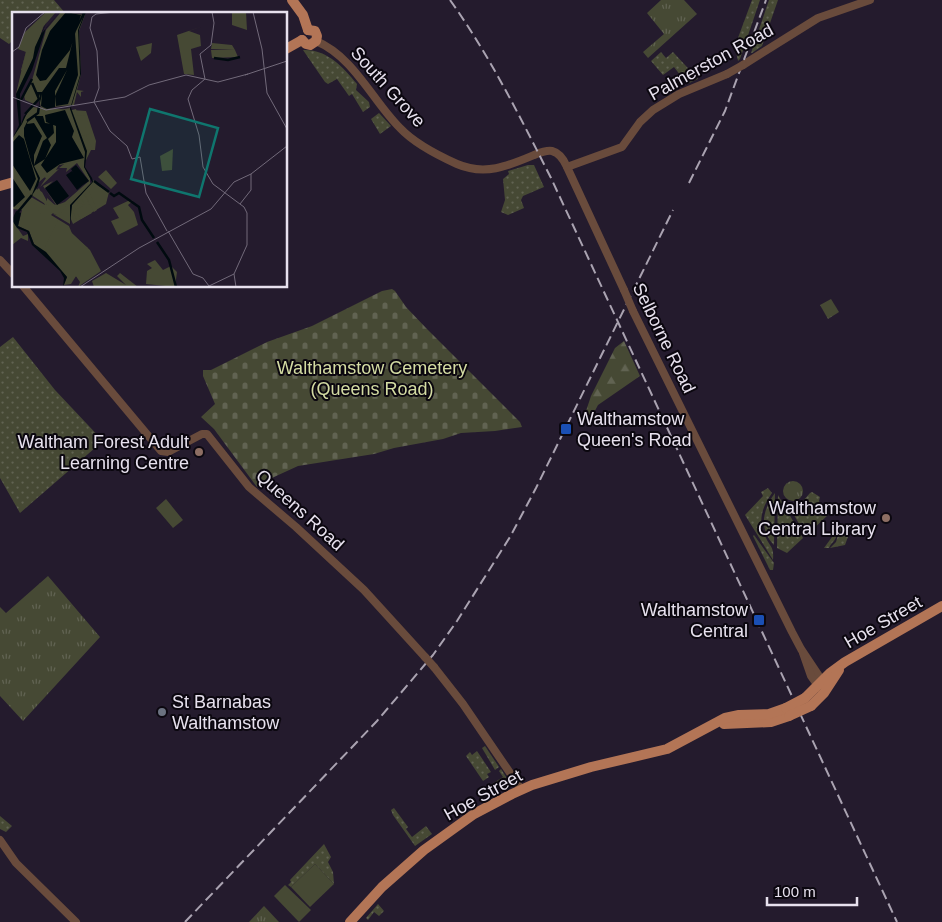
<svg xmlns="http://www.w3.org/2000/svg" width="942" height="922" viewBox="0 0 942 922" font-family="Helvetica,sans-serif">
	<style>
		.grass { fill: url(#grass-dots) }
		.forest { fill: url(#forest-firs) }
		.cemetery { fill: url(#cemetery-stones) }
		.park { fill: url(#park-tufts) }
		.pitch { fill: #464934 }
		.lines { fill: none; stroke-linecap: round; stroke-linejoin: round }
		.tertiary { stroke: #694b3c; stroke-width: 8 }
		.primary { stroke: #b37556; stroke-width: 10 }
		.rail { stroke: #aaa3b1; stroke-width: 2; stroke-dasharray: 10 5; stroke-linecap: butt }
		.tertiary-bridge { stroke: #694b3c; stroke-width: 8 }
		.primary-bridge { stroke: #b37556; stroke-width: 10 }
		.transit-dot { fill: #1a4fb4; stroke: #0b070f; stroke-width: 2 }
		.education-dot { fill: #8d6e63; stroke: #0b070f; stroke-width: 2 }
		.worship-dot { fill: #6b7280; stroke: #0b070f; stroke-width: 2 }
		.labels { text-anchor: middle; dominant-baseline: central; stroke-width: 4; stroke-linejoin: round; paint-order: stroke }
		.street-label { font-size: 18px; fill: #e7e1ee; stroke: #0b070f }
		.park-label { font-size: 18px; fill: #d4dca3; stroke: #0b070f }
		.poi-label { font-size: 18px; fill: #e7e1ee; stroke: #0b070f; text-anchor: end }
		.inset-river { fill: none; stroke: #000a0f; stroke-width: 2.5 }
		.inset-road { fill: none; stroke: #726a7a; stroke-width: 1 }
		.view { fill: #0f766e; fill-opacity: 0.15; stroke: #0f766e; stroke-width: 2.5 }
		.inset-edge { fill: none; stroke: #e7e1ee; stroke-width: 2.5 }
	</style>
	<defs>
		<pattern id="grass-dots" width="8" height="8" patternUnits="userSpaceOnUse" patternTransform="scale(1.25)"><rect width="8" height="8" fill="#464934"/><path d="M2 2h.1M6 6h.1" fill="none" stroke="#616352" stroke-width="1.8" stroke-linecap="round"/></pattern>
		<pattern id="forest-firs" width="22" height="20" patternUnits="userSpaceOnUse" patternTransform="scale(1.25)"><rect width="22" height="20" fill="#464934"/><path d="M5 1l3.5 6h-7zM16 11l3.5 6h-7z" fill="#616352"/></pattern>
		<pattern id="cemetery-stones" width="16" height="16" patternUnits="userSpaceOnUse" patternTransform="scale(1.25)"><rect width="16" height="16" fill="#464934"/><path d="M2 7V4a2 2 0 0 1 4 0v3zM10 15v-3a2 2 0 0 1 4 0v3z" fill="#616352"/></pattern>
		<pattern id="park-tufts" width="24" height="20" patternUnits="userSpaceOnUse" patternTransform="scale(1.25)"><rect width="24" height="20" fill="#464934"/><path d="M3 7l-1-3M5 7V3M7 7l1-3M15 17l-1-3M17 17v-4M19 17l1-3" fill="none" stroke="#616352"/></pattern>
	</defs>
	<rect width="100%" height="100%" fill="#241b2d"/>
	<g class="grass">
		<path d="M0,0H54L66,14H14V39L9,44L0,38Z"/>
		<path d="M752,0H760L740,59L738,61L735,46Z"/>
		<path d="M769,0H778L762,46L752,53H751Z"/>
		<path d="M303,50C327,49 343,67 357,84L356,90L369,102L370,107L363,112L352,94L349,96L337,79L328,84L325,82Z"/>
		<path d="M661,52L666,58L673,52L698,79L687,84L674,67L663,75L651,61Z"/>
		<path d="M379,113L391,126L380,134L371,119Z"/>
		<path d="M528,165H534L544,187L523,196L521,200L524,208L508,215L501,212L505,200L503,179L509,174L508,171Z"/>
		<path d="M13,337L55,390L103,441L20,513L0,478V347Z"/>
		<path d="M768,488L772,493C762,507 757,522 766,538C771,548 774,547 773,560L745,515L763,496L761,492Z"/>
		<path d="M812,492L820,497L819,501L822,508L831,512L806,536L787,503C799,507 803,501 810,493Z"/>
		<path d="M775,493L774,545C758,529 763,509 775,493Z"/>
		<path d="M778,495L803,538L787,553L777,548Z"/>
		<path d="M836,523L849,528V532C836,530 840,531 834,541C832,543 830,545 829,548H824L832,537Z"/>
		<path d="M842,533L849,534L845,545L830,548L836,542L838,535Z"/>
		<path d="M754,535L774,563L773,570H770L753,536Z"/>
		<path d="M485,746L499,767L495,770L482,748Z"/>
		<path d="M477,751L491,772L487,774L489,777L483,781L466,756L470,752L472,755Z"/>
		<path d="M501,769L508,780L507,782L489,791L487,787L503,777L499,771Z"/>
		<path d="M394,808L408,827L406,829L412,837L426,826L432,834L415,846L393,815L391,810Z"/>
		<path d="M0,816L12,826L6,832L0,829Z"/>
		<path d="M324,844L331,857L328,862L333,872L334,884L315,864L291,887L288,885L291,882L290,880Z"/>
		<path d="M378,904L384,911L379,916L374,912L368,920L366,918Z"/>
	</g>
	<path class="forest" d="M624,341L640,376L598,405L588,424L583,420L591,396L615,348Z"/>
	<path class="cemetery" d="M392,289L395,291L406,307L426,328L520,422L522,427L495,431L461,433L443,439L394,448L374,454L298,466L274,477L257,487L214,429L201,417L215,404L203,376V370H211L267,342L312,326L382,291Z"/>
	<g class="park">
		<path d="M661,0H684L697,14L648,58L643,52L664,34L647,13Z"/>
		<path d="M831,299L839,312L828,319L820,305Z"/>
		<circle cx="793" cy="491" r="10"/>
		<path d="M48,576L100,637L23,721L0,696V607L6,613Z"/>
		<path d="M264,906L279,922H249Z"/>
	</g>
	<g class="pitch">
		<path d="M166,499L183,520L173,528L156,508Z"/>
		<path d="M315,864L334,884L310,907L291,887Z"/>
		<path d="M285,885L311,910L299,922L274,896Z"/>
	</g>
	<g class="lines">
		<g class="tertiary">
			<path d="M316,41C354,57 372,100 400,128C415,144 437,155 457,164C485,176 508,166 534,155C539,153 546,150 552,151C560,153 564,160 567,167L624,290"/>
			<path d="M743,65L818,18L870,0"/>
			<path d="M567,167L622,147L640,122L653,110L679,94L727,74"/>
			<path d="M0,260L14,275"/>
			<path d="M23,286L161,451L168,452L202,434H207L249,487L296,527L364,590L425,657"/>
			<path d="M633,311L792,632L801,649L825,685"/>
			<path d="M803,653L811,676L821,690"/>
			<path d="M434,667L463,704L521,789"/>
			<path d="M0,840L16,863L76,922"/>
		</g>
		<g class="primary">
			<path d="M292,0L303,15L308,30"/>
			<path d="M302,40L306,44L310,45L316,41L317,36L315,31L308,30"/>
			<path d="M286,49L302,40"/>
			<path d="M0,186L14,182"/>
			<path d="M805,698L830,673L845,662L942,606"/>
			<path d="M811,706L824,693L839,670"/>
			<path d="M724,724L771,722L789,716"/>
			<path d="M350,922L382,887L424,850L474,814L512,794L532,785L591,767L667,749L725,718L739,715L769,714L786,708"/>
		</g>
		<g class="rail">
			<path d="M450,0C490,56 520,117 551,178L897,922"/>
			<path d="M689,183L725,111L766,0"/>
			<path d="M185,922L377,721L433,655L457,621L510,537L536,488L673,210"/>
		</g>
		<g class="tertiary-bridge">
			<path d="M727,74L743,65"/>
			<path d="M624,290L633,311"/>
			<path d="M425,657L434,667"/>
		</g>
		<g class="primary-bridge">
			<path d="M786,708L805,698"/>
			<path d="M789,716L811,706"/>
		</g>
	</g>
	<g class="transit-dot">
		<rect x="560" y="423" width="12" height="12" rx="2.5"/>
		<rect x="753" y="614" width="12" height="12" rx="2.5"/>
	</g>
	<g class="education-dot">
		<circle cx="199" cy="452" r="5"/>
		<circle cx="886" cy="518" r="5"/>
	</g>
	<circle class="worship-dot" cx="162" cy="712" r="5"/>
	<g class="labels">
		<g class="street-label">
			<text transform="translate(711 62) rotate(-29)">Palmerston Road</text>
			<text transform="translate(388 87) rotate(48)">South Grove</text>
			<text transform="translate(664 338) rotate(64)">Selborne Road</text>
			<text transform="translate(300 510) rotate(42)">Queens Road</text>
			<text transform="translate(883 622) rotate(-30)">Hoe Street</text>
			<text transform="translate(483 795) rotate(-29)">Hoe Street</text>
		</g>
		<g class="park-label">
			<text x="372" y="368">Walthamstow Cemetery<tspan x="372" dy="21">(Queens Road)</tspan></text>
		</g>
		<g class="poi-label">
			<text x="577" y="419" text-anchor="start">Walthamstow<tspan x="577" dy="21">Queen's Road</tspan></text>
			<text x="189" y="442">Waltham Forest Adult<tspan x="189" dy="21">Learning Centre</tspan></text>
			<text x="876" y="508">Walthamstow<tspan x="876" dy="21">Central Library</tspan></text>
			<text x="748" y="610">Walthamstow<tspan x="748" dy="21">Central</tspan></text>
			<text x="172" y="702" text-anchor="start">St Barnabas<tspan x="172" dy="21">Walthamstow</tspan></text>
		</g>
	</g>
	<g transform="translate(12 12)">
		<rect width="275" height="275" fill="#241b2d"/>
		<path d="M32,12L21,48L4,82L14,39ZM140,31L139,41L129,49L124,35ZM58,96L73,140L72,155L78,166V171L80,170L59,193L58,212L41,202L47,203L46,194L44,193L31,174L41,169L33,177L45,193L53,190L77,169L65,151L54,160L55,156H47L52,152L47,153L44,158L47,157L28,175L34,166L25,162L26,173L19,185L33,193L28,181L23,180L27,176L35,193V186L44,194H40L44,198L39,203L57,214L61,224L76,236L66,243L53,221L74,260L67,268L64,264L59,269L24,232L18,218L8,213L7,209L15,212L19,203L24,206L13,197L19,186L10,193L0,197L13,185L0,165V152L16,179L24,171L12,127L7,123L0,131L10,117L14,103L17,107L21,104L13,122L22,152V147L24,150L23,160L30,163L27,154L32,149L29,154L35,161L48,152L72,146L60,125L50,129L41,130L39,138L33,149L43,118L44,129L60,125L62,119L53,98L22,103ZM118,188L121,189L116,193L122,200L126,213L106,223L99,209L107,206L101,196Z" fill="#464934"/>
		<path d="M161,137L160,158L150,159L148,144Z" fill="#464934"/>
		<path d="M34,0H44L31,15L4,85L14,40L6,37L12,21ZM14,40L21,41L13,62L9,58ZM49,0L73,3L67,19L69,62L65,78L72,79L69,80V85L65,80L62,93L29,96L27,87L22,92L13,88L12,83L19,72L34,18ZM191,14L177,19L188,23L189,34L179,37L182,63L172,62L165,23ZM200,31L220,33L223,38L199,37ZM19,95L74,99L84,129L83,138H79L74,148L47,153L27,170L24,177L30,180L37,193L55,192L47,204L38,200V195L21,184L18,186L33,208V235L46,208L78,238L89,259L66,275L68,270L64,264L59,272L52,273L55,265L50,258L22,232L17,219L6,214L10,198L0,197V127ZM94,158L105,171L99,177L86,165ZM82,168L85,173L97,180L94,192L61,212L58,205L60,193ZM0,208L11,224L16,222V229L9,226L0,233ZM143,248L151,258L159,254L165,260L163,275L134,272L135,259L140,256L135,252ZM94,261L114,273L105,264L108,261L126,275H82L80,269Z" fill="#464934" fill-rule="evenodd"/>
		<path d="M234,0L235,18L220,13V1ZM199,38H223L226,45L200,46ZM64,97L66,104L75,103L76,110H67L74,116L78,114L80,121L74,123L81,137L76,138L69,125L73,123L69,124L66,118L70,116L64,112L60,98ZM77,179L85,198L82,200L78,192L74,195L80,201L69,207L65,201L68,207L65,209L61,199L73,193L67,191L63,197L60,195L69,187L72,191L69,185L72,183L77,191L73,181Z" fill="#464934"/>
		<path d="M34,0L35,9L30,21L48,0L34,16L20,58L8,82L9,112L12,104L15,101L10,112L0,127L7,113L4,82L21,46L23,35L35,9ZM54,0L69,3L58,38L34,68L28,69L24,63L30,38L38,19ZM71,0H74L67,18L69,62L59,96L75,139L73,155L80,166L81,170L60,193L58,213V193L80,170L72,155L73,140L58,97L68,63L66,18L71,5L63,21L66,63L56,92L44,94L43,84L55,58L43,79V95L35,97L29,94L30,82L27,95L28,82L26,87L24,80H30L47,56H54L64,16ZM53,98L62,119L60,125L72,146L48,152L35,161L29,153L44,130V114L34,110L33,103ZM22,104H31L33,111L41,112L42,121L36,127L39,133L33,147L22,154L28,166L26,174L19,185L26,167L19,149L12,124V116L17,106L15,112L22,111L30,124L22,143V153L31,129L35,126ZM7,123L12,127L24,167L18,179L0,152V131ZM64,153L77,169L71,173L62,162L71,173L65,178L54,163L60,159L62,162L59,157ZM0,165L13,185L2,195L0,194ZM45,168L57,184L45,193L33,176ZM4,199L9,201L6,214L17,219L22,232L34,240L55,265L51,275L52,266L48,259L20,233L15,220L5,216L0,208Z" fill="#000a0f"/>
		<path class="inset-river" d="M202,46L216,48L228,45M9,88L20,67M13,102L27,87L20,71M15,109L26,101L27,94M82,169L97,180M98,181L102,184L107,181L127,195L130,208L142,226M5,201L20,183M145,230L157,248L164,275"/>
		<path class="inset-road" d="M103,0L84,2L80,5L78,16L85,39L87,76L82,90L98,119L115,134L120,147L128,145M200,0L202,11L199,33L188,42L193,67L180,78L176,87L187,123L191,155L201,172L232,195L235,201V233L222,262L224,275M241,0L250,37L255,81L275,117V130M0,40L7,35L14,16L33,0M233,63L275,49M0,85L34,98L113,85L137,73L174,63L206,70L236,62M128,145L134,181L155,219M228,192L239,178V162M156,219L181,262L191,266L197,274L222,262M68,275L127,236L199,197L222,170L239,162L275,134"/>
		<path class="view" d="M138,97L206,116L187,185L119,167Z"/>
		<rect width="275" height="275" class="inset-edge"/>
	</g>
	<path d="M767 897v8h90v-8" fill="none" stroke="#e7e1ee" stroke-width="2.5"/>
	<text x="774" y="897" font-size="15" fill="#e7e1ee" stroke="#0b070f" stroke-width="4" paint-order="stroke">100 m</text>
</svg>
